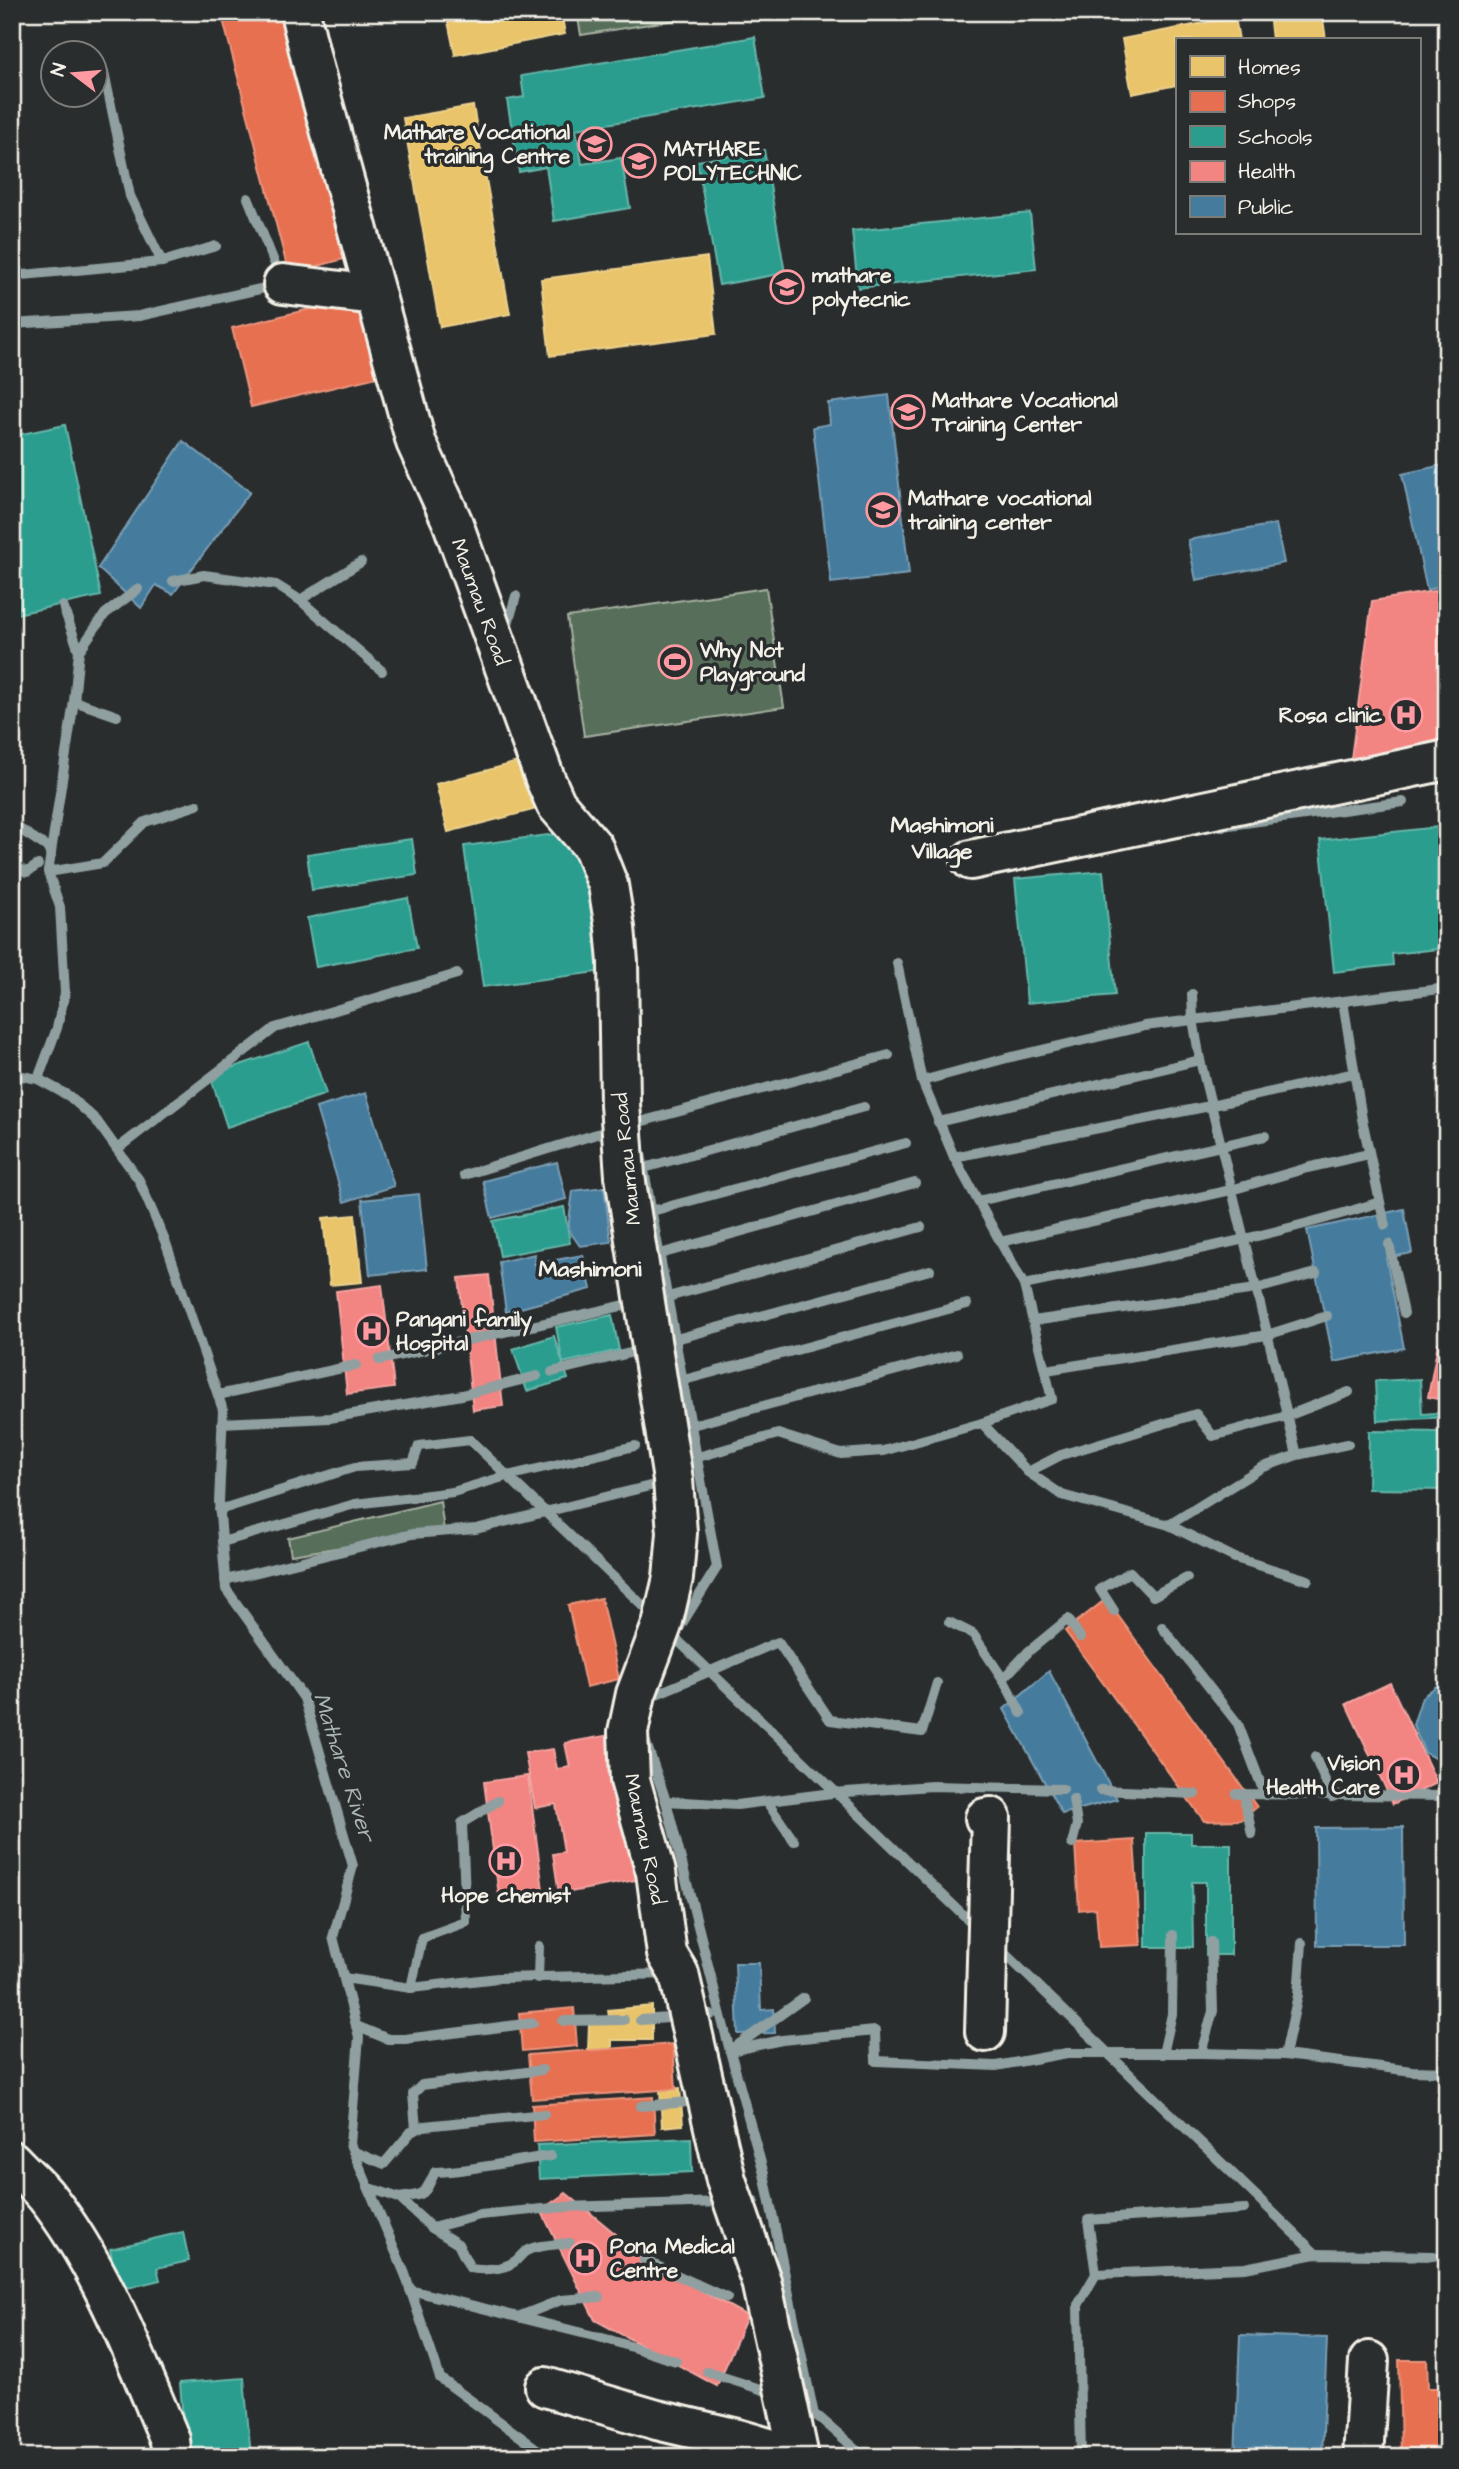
<svg xmlns="http://www.w3.org/2000/svg" width="1459" height="2469" viewBox="0 0 1459 2469" font-family="'Architects Daughter',sans-serif">
	<style>
		.green { fill: #566e5a; stroke: #a5b0a1; stroke-width: 2 }
		.homes { fill: #e9c46a; stroke: #ecd290; stroke-width: 2 }
		.shops { fill: #e76f51; stroke: #eb967e; stroke-width: 2 }
		.schools { fill: #2a9d8f; stroke: #67b6aa; stroke-width: 2 }
		.health { fill: #f28482; stroke: #f3a5a1; stroke-width: 2 }
		.public { fill: #457b9d; stroke: #7a9eb4; stroke-width: 2 }
		.lines { fill: none; stroke-linecap: round; stroke-linejoin: round }
		.stream { stroke: #90a0a1; stroke-width: 10 }
		.street-casing { stroke: #f4f1e8; stroke-width: 44 }
		.street { stroke: #2a2d2e; stroke-width: 38 }
		.labels { text-anchor: middle; dominant-baseline: central; stroke-width: 7; stroke-linejoin: round; paint-order: stroke }
		.poi-label { font-size: 21px; font-weight: bold; fill: #f4f1e8; stroke: #2a2d2e; text-anchor: start }
		.street-label { font-size: 21px; fill: #f4f1e8; stroke: #2a2d2e }
		.neighbourhood-label { font-size: 23px; font-weight: bold; fill: #f4f1e8; stroke: #2a2d2e }
		.water-label { font-size: 23px; font-style: italic; fill: #a9b4b3; stroke: #2a2d2e }
	</style>
	<rect width="100%" height="100%" fill="#2a2d2e"/>
	<filter id="ink" filterUnits="userSpaceOnUse"><feTurbulence type="fractalNoise" baseFrequency=".0143" numOctaves="2"/><feDisplacementMap in="SourceGraphic" scale="14" xChannelSelector="R" yChannelSelector="G"/><feConvolveMatrix kernelMatrix="1 2 1 2 8 2 1 2 1" color-interpolation-filters="sRGB"/></filter>
	<g filter="url(#ink)">
		<g class="green">
			<path d="M577,12H724L581,35Z"/>
			<path d="M766,588L784,707L584,736L567,617Z"/>
			<path d="M440,1501L444,1531L291,1555L288,1538Z"/>
		</g>
		<g class="homes">
			<path d="M446,12H561L565,34L455,55Z"/>
			<path d="M1269,12H1322L1326,40H1272Z"/>
			<path d="M1235,17L1239,40H1177V85L1132,94L1122,39Z"/>
			<path d="M473,106L510,314L440,327L403,118Z"/>
			<path d="M707,257L716,334L550,356L541,279Z"/>
			<path d="M544,755L556,804L448,832L436,784Z"/>
			<path d="M355,1215L362,1282L330,1285L323,1218Z"/>
			<path d="M652,2006V2040H612V2049L588,2051L589,2024H610L608,2010Z"/>
			<path d="M680,2088L683,2125L662,2127L660,2090Z"/>
		</g>
		<g class="shops">
			<path d="M221,12H282L347,258L289,274Z"/>
			<path d="M359,297L377,377L251,407L232,328Z"/>
			<path d="M601,1598L619,1679L586,1687L568,1605Z"/>
			<path d="M1106,1599L1257,1807L1241,1820L1204,1821L1065,1631Z"/>
			<path d="M1134,1840L1141,1945L1099,1947L1096,1908L1079,1910L1075,1844Z"/>
			<path d="M574,2008L577,2046L522,2051L519,2013Z"/>
			<path d="M673,2044L676,2089L532,2099L528,2055Z"/>
			<path d="M653,2097L655,2134L534,2142L532,2105Z"/>
			<path d="M1399,2360H1427L1428,2388H1447V2457H1401Z"/>
		</g>
		<g class="schools">
			<path d="M755,37L765,98L576,129L582,164L621,158L630,208L554,221L546,167L519,172L507,100L524,97L521,76Z"/>
			<path d="M764,150L785,273L719,285L697,161Z"/>
			<path d="M1030,213L1036,269L858,288L852,231Z"/>
			<path d="M65,425L101,596L12,615V436Z"/>
			<path d="M1438,827L1447,912V948L1392,954L1393,965L1334,972L1320,840Z"/>
			<path d="M586,830L605,971L483,987L464,846Z"/>
			<path d="M412,839L417,875L312,890L307,854Z"/>
			<path d="M1103,871L1115,995L1027,1003L1015,879Z"/>
			<path d="M408,898L417,948L316,967L307,918Z"/>
			<path d="M309,1042L326,1094L227,1127L210,1075Z"/>
			<path d="M564,1207L570,1243L500,1256L493,1221Z"/>
			<path d="M612,1315L619,1350L563,1363L556,1327Z"/>
			<path d="M554,1336L568,1379L527,1391L513,1349Z"/>
			<path d="M1420,1379L1422,1414L1447,1412V1417L1377,1421L1375,1381Z"/>
			<path d="M1369,1431L1447,1432V1490L1368,1489Z"/>
			<path d="M1146,1833H1191V1844H1231V1955H1206V1882H1192L1193,1947H1146Z"/>
			<path d="M691,2138L692,2172L539,2179L537,2145Z"/>
			<path d="M183,2232L189,2261L157,2268L160,2280L119,2290L110,2249Z"/>
			<path d="M244,2378L251,2457H186L180,2383Z"/>
		</g>
		<g class="health">
			<path d="M1447,589V737L1350,766L1372,601Z"/>
			<path d="M489,1275L503,1406L473,1410L459,1278Z"/>
			<path d="M382,1285L394,1388L347,1394L336,1291Z"/>
			<path d="M1438,1343L1447,1345V1401L1428,1397Z"/>
			<path d="M1390,1683L1437,1783L1393,1804L1346,1704Z"/>
			<path d="M611,1735L636,1880L559,1894L553,1854L564,1852L556,1804L535,1808L525,1753L553,1749L557,1769L570,1767L565,1743Z"/>
			<path d="M528,1776L543,1890L533,1892L534,1898L500,1903L484,1782Z"/>
			<path d="M566,2193L651,2263L747,2316L717,2386L595,2320L541,2210Z"/>
		</g>
		<g class="public">
			<path d="M889,395L909,574L831,583L813,427L830,424L828,403Z"/>
			<path d="M183,441L250,492L173,594L156,585L141,608L98,568Z"/>
			<path d="M1447,464V585L1427,590L1402,474Z"/>
			<path d="M1276,524L1284,563L1196,580L1188,540Z"/>
			<path d="M366,1093L394,1186L344,1202L316,1108Z"/>
			<path d="M557,1162L566,1199L492,1218L483,1181Z"/>
			<path d="M604,1187L611,1242L580,1246L568,1229L573,1191Z"/>
			<path d="M419,1194L427,1269L370,1275L362,1200Z"/>
			<path d="M1404,1209L1412,1253L1386,1258L1404,1348L1334,1362L1307,1230Z"/>
			<path d="M535,1254L534,1264L583,1255L591,1289L506,1312L499,1262Z"/>
			<path d="M1445,1659H1447V1777L1442,1762L1425,1753L1413,1725L1422,1697L1443,1681Z"/>
			<path d="M1049,1671L1117,1799L1062,1814L1004,1709Z"/>
			<path d="M1403,1827L1404,1945H1317L1316,1828Z"/>
			<path d="M735,1963H759L761,2010L774,2009L775,2033L738,2034Z"/>
			<path d="M1240,2335L1327,2338L1322,2457H1235Z"/>
		</g>
		<g class="lines">
			<g class="stream">
				<path d="M104,72L130,196L162,262"/>
				<path d="M12,276L162,262L216,246"/>
				<path d="M12,324L139,316L283,284L248,198"/>
				<path d="M173,581L204,575L276,585L300,600L361,562"/>
				<path d="M300,600L382,671"/>
				<path d="M63,606L79,651"/>
				<path d="M505,634L516,596"/>
				<path d="M74,701L117,716"/>
				<path d="M12,824L47,847L51,855"/>
				<path d="M1222,826L1403,802"/>
				<path d="M48,872L103,863L145,822L197,805"/>
				<path d="M12,874L17,868L27,872L38,865"/>
				<path d="M897,963L922,1081L954,1157L1024,1285L1052,1399L982,1423"/>
				<path d="M1192,994L1193,1019L1200,1060L1297,1455"/>
				<path d="M1343,1001L1362,1119L1385,1225"/>
				<path d="M12,1074L38,1079L69,1096L96,1120L139,1180L167,1246L223,1410L219,1502L226,1589L304,1698L353,1866L333,1937L359,2037L350,2144L405,2274L440,2378L548,2457"/>
				<path d="M38,1079L57,1028L65,993L60,907L48,872L74,701L79,651L105,614L138,589"/>
				<path d="M922,1081L1007,1058L1145,1026L1447,988"/>
				<path d="M938,1122L1200,1060"/>
				<path d="M636,1123L889,1055"/>
				<path d="M117,1149L275,1028L457,974"/>
				<path d="M641,1154L717,1567L676,1633"/>
				<path d="M954,1157L1210,1106L1354,1073"/>
				<path d="M644,1168L864,1107"/>
				<path d="M464,1175L613,1129"/>
				<path d="M978,1201L1265,1136"/>
				<path d="M652,1211L906,1143"/>
				<path d="M1000,1242L1231,1190L1307,1168L1369,1154"/>
				<path d="M1389,1244L1404,1313"/>
				<path d="M660,1254L915,1183"/>
				<path d="M1024,1285C1144,1260 1262,1240 1380,1202"/>
				<path d="M668,1297L921,1227"/>
				<path d="M1033,1321L1256,1289L1316,1273"/>
				<path d="M676,1339L930,1270"/>
				<path d="M379,1360L639,1302"/>
				<path d="M1046,1370L1267,1335L1327,1316"/>
				<path d="M552,1372L638,1351"/>
				<path d="M684,1380L967,1304"/>
				<path d="M218,1395L356,1365"/>
				<path d="M222,1423L330,1418L462,1395L537,1376"/>
				<path d="M692,1425L957,1354"/>
				<path d="M1028,1472L1061,1455L1196,1414L1213,1436L1287,1416L1349,1392"/>
				<path d="M681,1476L698,1457L778,1434L841,1454L883,1451L982,1423L1028,1472L1062,1495L1169,1525L1235,1558L1308,1580"/>
				<path d="M219,1510L355,1467L413,1463L419,1446L470,1440L656,1618"/>
				<path d="M1169,1525L1261,1468L1297,1455L1348,1444"/>
				<path d="M222,1542L355,1504L453,1492L503,1477L635,1446"/>
				<path d="M225,1580L412,1534L476,1529L666,1482"/>
				<path d="M1114,1611L1100,1589L1130,1572L1153,1596L1187,1578"/>
				<path d="M949,1622L973,1634L1003,1679L1021,1713"/>
				<path d="M1162,1627L1238,1724L1265,1795"/>
				<path d="M667,1630L978,1929"/>
				<path d="M1003,1679L1029,1651L1068,1619L1080,1637"/>
				<path d="M645,1699L778,1642L830,1720L922,1732L937,1683"/>
				<path d="M645,1740L666,1801L730,2051L764,2174L814,2415"/>
				<path d="M1315,1757L1332,1797L1335,1796"/>
				<path d="M1100,1790L1195,1794"/>
				<path d="M1236,1794L1447,1796"/>
				<path d="M666,1801L737,1805L832,1793L932,1786L1063,1789"/>
				<path d="M767,1802L794,1841"/>
				<path d="M1245,1802L1252,1834"/>
				<path d="M1072,1844L1077,1824L1073,1799"/>
				<path d="M998,1947L1316,2254"/>
				<path d="M344,1978L411,1988L498,1978L670,1974"/>
				<path d="M538,1978L539,1946"/>
				<path d="M411,1988L422,1938L466,1922L462,1823L498,1801"/>
				<path d="M640,2020L711,2015"/>
				<path d="M563,2021L624,2020"/>
				<path d="M356,2026L388,2039H405L533,2023"/>
				<path d="M735,2047L804,1998"/>
				<path d="M730,2051L782,2040L875,2031L876,2061L996,2066L1067,2053H1201L1285,2055L1412,2071L1447,2072"/>
				<path d="M1201,2053L1213,2011L1211,1942"/>
				<path d="M1163,2054L1172,2014L1173,1935"/>
				<path d="M1285,2055L1298,1995L1302,1943"/>
				<path d="M641,2106L701,2101"/>
				<path d="M416,2129L413,2094L422,2085L542,2070"/>
				<path d="M355,2152L384,2164L411,2132L424,2126L544,2114"/>
				<path d="M370,2188L399,2198L432,2228L458,2244L470,2268C483,2270 502,2270 514,2262C519,2259 521,2254 526,2251C539,2244 556,2245 570,2243"/>
				<path d="M399,2198C426,2194 423,2197 435,2172C474,2171 512,2160 551,2156"/>
				<path d="M432,2228L480,2215L564,2207L754,2201"/>
				<path d="M644,2260L727,2298"/>
				<path d="M1096,2274L1088,2220L1244,2209"/>
				<path d="M410,2290L610,2340L676,2361"/>
				<path d="M518,2317L561,2300L599,2297"/>
				<path d="M707,2372L779,2395"/>
				<path d="M810,2413L820,2418L865,2457"/>
				<path d="M1081,2457L1078,2305L1096,2274L1245,2268L1316,2254L1434,2256"/>
			</g>
			<defs>
				<g id="street">
					<path d="M300,12L313,67L416,442L452,521L545,779L556,804L593,847L608,885L615,928L618,962L620,1104L625,1176L673,1480L677,1533L673,1578L662,1625L636,1694L628,1732L630,1780L656,1872L667,1954L679,1974L726,2180L761,2281L799,2457"/>
					<path d="M283,284L375,295"/>
					<path d="M971,860L1447,760"/>
					<path d="M985,2032L991,1817L985,1818"/>
					<path d="M12,2161C23,2173 36,2184 46,2196C102,2267 135,2357 170,2440L172,2457"/>
					<path d="M545,2387L657,2420L738,2439L799,2457"/>
					<path d="M1363,2457L1369,2361"/>
				</g>
			</defs>
			<use href="#street" class="street-casing"/>
			<use href="#street" class="street"/>
		</g>
	</g>
	<defs>
		<symbol id="university-ring" viewBox="-11 -11 22 22"><circle r="9.5" fill="#2a2d2e" stroke="#ff9aa2" stroke-width="1.5"/><path d="M0-5L7-2L0 1L-7-2ZM-4 1L0 2.5L4 1V4Q0 6-4 4Z" fill="#ff9aa2"/></symbol>
		<symbol id="stadium-ring" viewBox="-11 -11 22 22"><circle r="9.5" fill="#2a2d2e" stroke="#ff9aa2" stroke-width="1.5"/><path d="M0-5a6.5 5 0 1 0 0 10a6.5 5 0 1 0 0-10ZM-3.5-1.8h7v3.6h-7Z" fill="#ff9aa2"/></symbol>
		<symbol id="hospital-ring" viewBox="-11 -11 22 22"><circle r="9.5" fill="#2a2d2e" stroke="#ff9aa2" stroke-width="1.5"/><path d="M-5-5h3v3.5h4V-5h3V5h-3V1.5h-4V5h-3Z" fill="#ff9aa2"/></symbol>
	</defs>
	<g fill-rule="evenodd">
		<use href="#university-ring" x="576" y="125" width="38" height="38"/>
		<use href="#university-ring" x="620" y="142" width="38" height="38"/>
		<use href="#university-ring" x="768" y="268" width="38" height="38"/>
		<use href="#university-ring" x="889" y="393" width="38" height="38"/>
		<use href="#university-ring" x="864" y="491" width="38" height="38"/>
		<use href="#stadium-ring" x="656" y="643" width="38" height="38"/>
		<use href="#hospital-ring" x="1387" y="696" width="38" height="38"/>
		<use href="#hospital-ring" x="353" y="1312" width="38" height="38"/>
		<use href="#hospital-ring" x="1385" y="1756" width="38" height="38"/>
		<use href="#hospital-ring" x="487" y="1842" width="38" height="38"/>
		<use href="#hospital-ring" x="566" y="2239" width="38" height="38"/>
	</g>
	<g class="labels">
		<g class="poi-label">
			<text x="570" y="132" text-anchor="end">Mathare Vocational<tspan x="570" dy="24">training Centre</tspan></text>
			<text x="664" y="149">MATHARE<tspan x="664" dy="24">POLYTECHNIC</tspan></text>
			<text x="812" y="275">mathare<tspan x="812" dy="24">polytecnic</tspan></text>
			<text x="932" y="400">Mathare Vocational<tspan x="932" dy="24">Training Center</tspan></text>
			<text x="908" y="498">Mathare vocational<tspan x="908" dy="24">training center</tspan></text>
			<text x="700" y="650">Why Not<tspan x="700" dy="24">Playground</tspan></text>
			<text x="1382" y="715" text-anchor="end">Rosa clinic</text>
			<text x="396" y="1319">Pangani family<tspan x="396" dy="24">Hospital</tspan></text>
			<text x="1380" y="1763" text-anchor="end">Vision<tspan x="1380" dy="24">Health Care</tspan></text>
			<text x="506" y="1895" text-anchor="middle">Hope chemist</text>
			<text x="610" y="2246">Pona Medical<tspan x="610" dy="24">Centre</tspan></text>
		</g>
		<g class="street-label">
			<text transform="translate(480 602) rotate(70)">Maumau Road</text>
			<text transform="translate(627 1159) rotate(-96)">Maumau Road</text>
			<text transform="translate(645 1839) rotate(78)">Maumau Road</text>
		</g>
		<g class="neighbourhood-label">
			<text x="942" y="825">Mashimoni<tspan x="942" dy="26">Village</tspan></text>
			<text x="590" y="1269">Mashimoni</text>
		</g>
		<g class="water-label">
			<text transform="translate(344 1767) rotate(72)">Mathare River</text>
		</g>
	</g>
	<rect width="1459" height="2469" fill="none" stroke="#2a2d2e" stroke-width="42"/>
	<rect x="21" y="21" width="1417" height="2427" fill="none" stroke="#f4f1e8" stroke-width="2.5" filter="url(#ink)"/>
	<rect x="1176" y="38" width="245" height="196" fill="#2a2d2e" stroke="#7b7b78" stroke-width="2"/>
	<rect x="1190" y="56" width="35" height="21" fill="#e9c46a" stroke="#7b7b78" stroke-width="2"/>
	<text x="1238" y="74" font-size="21" fill="#f4f1e8">Homes</text>
	<rect x="1190" y="91" width="35" height="21" fill="#e76f51" stroke="#7b7b78" stroke-width="2"/>
	<text x="1238" y="108" font-size="21" fill="#f4f1e8">Shops</text>
	<rect x="1190" y="126" width="35" height="21" fill="#2a9d8f" stroke="#7b7b78" stroke-width="2"/>
	<text x="1238" y="144" font-size="21" fill="#f4f1e8">Schools</text>
	<rect x="1190" y="161" width="35" height="21" fill="#f28482" stroke="#7b7b78" stroke-width="2"/>
	<text x="1238" y="178" font-size="21" fill="#f4f1e8">Health</text>
	<rect x="1190" y="196" width="35" height="21" fill="#457b9d" stroke="#7b7b78" stroke-width="2"/>
	<text x="1238" y="214" font-size="21" fill="#f4f1e8">Public</text>
	<g transform="translate(74 74) rotate(286)"><circle r="33" fill="#2a2d2e" stroke="#7b7b78" stroke-width="2"/>
	<path d="M0-5L12 26L0 18L-12 26Z" fill="#ff9aa2"/>
	<text y="-10" font-size="19" font-weight="bold" text-anchor="middle" fill="#f4f1e8">N</text>
	</g>
</svg>
